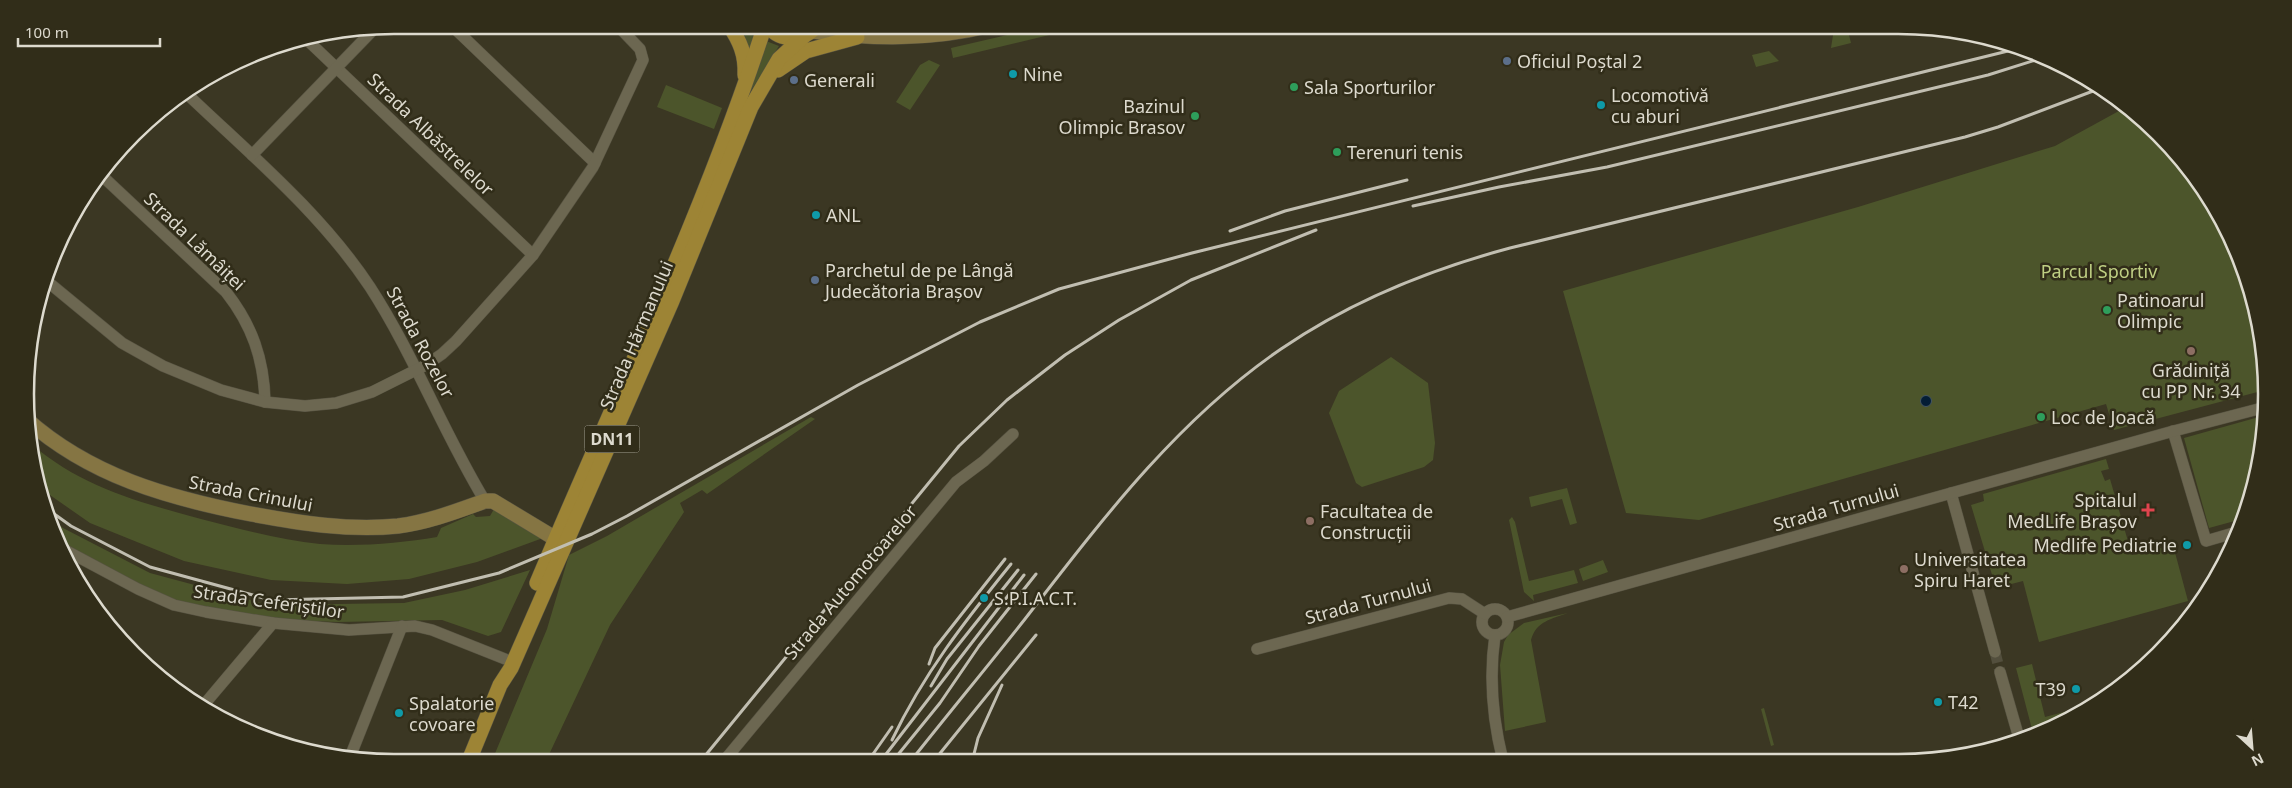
<svg xmlns="http://www.w3.org/2000/svg" width="2292" height="788" viewBox="0 0 2292 788" font-family="'Noto Sans',sans-serif">
	<style>
		.green { fill: #4c552b }
		.water { fill: #041d35; stroke: #455663 }
		.lines { fill: none; stroke-linecap: round; stroke-linejoin: round }
		.street-tunnel { stroke: #534f3d; stroke-width: 11; stroke-dasharray: 11 5.5; stroke-linecap: butt }
		.street-casing { stroke: #575342; stroke-width: 12 }
		.secondary-casing { stroke: #575342; stroke-width: 16 }
		.primary-casing { stroke: #575342; stroke-width: 16 }
		.street { stroke: #6c6751; stroke-width: 11 }
		.secondary { stroke: #857543; stroke-width: 15 }
		.primary { stroke: #9d8435; stroke-width: 15 }
		.rail { stroke: #c1beb1; stroke-width: 3 }
		.service-dot { fill: #5c6f8a; stroke: #312d19; stroke-width: 2 }
		.culture-dot { fill: #0f9aa8; stroke: #312d19; stroke-width: 2 }
		.leisure-dot { fill: #2e9e5b; stroke: #312d19; stroke-width: 2 }
		.education-dot { fill: #8d6e63; stroke: #312d19; stroke-width: 2 }
		.health-dot { fill: #e0444e; stroke: #312d19; stroke-width: 2 }
		.labels { text-anchor: middle; dominant-baseline: central; stroke-width: 5; stroke-linejoin: round; paint-order: stroke }
		.shield { fill: #312d19; stroke: #a9a698; stroke-width: 1 }
		.shield-label { font-size: 16px; font-weight: bold; fill: #dddace }
		.poi-label { font-size: 18px; fill: #dddace; stroke: #312d19; text-anchor: start }
		.street-label { font-size: 18px; fill: #dddace; stroke: #312d19 }
		.park-label { font-size: 18px; fill: #bfcf83; stroke: #312d19 }
		.rim { fill: none; stroke: #dddace; stroke-width: 2.5 }
	</style>
	<rect width="100%" height="100%" fill="#3b3723"/>
	<g class="green">
		<path d="M737,25H753V40L749,50L742,31Z"/>
		<path d="M1051,25H1065L1066,31L953,58L951,48Z"/>
		<path d="M1848,31L1851,43L1831,48L1833,35Z"/>
		<path d="M766,41L779,46L747,97Z"/>
		<path d="M1769,51L1779,61L1756,67L1752,55Z"/>
		<path d="M929,60L940,65L910,110L896,102L920,65Z"/>
		<path d="M666,85L722,108L714,129L657,107Z"/>
		<path d="M2128,106L2175,150L2217,209L2247,275L2264,346L2265,390L2114,430L2106,404L1699,520L1626,513L1563,291L1858,207L2055,146Z"/>
		<path d="M1391,357L1428,383L1435,443L1433,460L1424,467L1362,487L1356,483L1329,413L1339,391Z"/>
		<path d="M2266,415L2254,489L2242,519L2209,528L2184,438Z"/>
		<path d="M811,417L815,419L707,494L702,490L680,503L684,512L610,625L545,763H491L547,629L569,555L607,536Z"/>
		<path d="M30,443C83,488 136,501 201,519C240,529 281,540 320,544C358,547 401,543 437,537L441,528L473,514L476,517L490,516L494,509L543,538L477,562L409,579L347,584L271,580L184,561L90,523L37,486Z"/>
		<path d="M2106,459L2109,469L2101,471L2105,481L2110,479L2132,555L2173,545L2188,601L2039,642L2023,581L1996,588L1971,505L1984,501L1983,494Z"/>
		<path d="M1567,488L1577,523L1570,525L1562,499L1531,507L1529,497Z"/>
		<path d="M1512,517L1515,522L1529,581L1574,570L1578,583L1533,595L1534,601L1524,592L1509,520Z"/>
		<path d="M51,518L63,528L150,573L269,605L404,603L465,590L530,570L501,632L488,636L442,620L338,622L255,619L175,603L64,548Z"/>
		<path d="M1603,560L1608,572L1583,581L1579,569Z"/>
		<path d="M1568,613C1552,619 1536,621 1531,640L1546,722L1505,731L1500,665L1504,642L1508,635L1524,623Z"/>
		<path d="M2032,664L2045,717L2083,707L2084,710L2061,725L2033,733L2016,668Z"/>
		<path d="M1764,708L1774,745L1771,746L1761,709Z"/>
	</g>
	<circle class="water" cx="1926" cy="401" r="5.5"/>
	<g class="lines">
		<path class="street-tunnel" d="M1995,652L2000,672"/>
		<defs>
			<g id="street">
				<path d="M451,25L595,163"/>
				<path d="M304,37L533,255"/>
				<path d="M187,94C251,155 321,213 370,287C414,355 443,432 485,501"/>
				<path d="M252,155L376,27"/>
				<path d="M99,173L226,292C252,325 264,359 265,402"/>
				<path d="M48,282L122,343L163,366L221,390L265,402L305,406L336,403L372,392L426,365L442,354L456,341L533,255L593,167L643,60L640,49L617,25"/>
				<path d="M2173,431L2206,541L2237,532"/>
				<path d="M1951,493L1995,652"/>
				<path d="M65,550L138,589L174,605L206,612L273,623L349,630L415,626L432,630L505,659"/>
				<circle cx="1495" cy="622" r="13"/>
				<path d="M1507,617L2170,432L2266,407"/>
				<path d="M1495,635C1489,676 1493,721 1503,761"/>
				<path d="M1257,649L1449,598L1462,599L1485,614"/>
				<path d="M2000,672L2019,738"/>
				<path d="M202,707L273,623"/>
				<path d="M350,757L402,626"/>
				<path d="M723,762L956,482L984,461L1013,434"/>
			</g>
			<g id="secondary">
				<path d="M812,31C874,39 930,40 991,25"/>
				<path d="M26,419C90,476 168,498 251,514C299,523 349,531 398,526C429,522 457,511 485,501H493L556,539"/>
			</g>
			<g id="primary">
				<path d="M729,25C740,41 746,55 745,75"/>
				<path d="M767,25C780,42 804,42 817,25"/>
				<path d="M778,70L806,51L857,37"/>
				<path d="M537,583C615,398 703,216 765,25"/>
				<path d="M468,763L500,685L511,668L672,301L751,107L779,59L804,36"/>
			</g>
		</defs>
		<use href="#street" class="street-casing"/>
		<use href="#secondary" class="secondary-casing"/>
		<use href="#primary" class="primary-casing"/>
		<use href="#street" class="street"/>
		<use href="#secondary" class="secondary"/>
		<use href="#primary" class="primary"/>
		<g class="rail">
			<path d="M1413,206L1499,187L1607,167L1988,75L2045,57"/>
			<path d="M1230,231L1285,211L1407,180"/>
			<path d="M46,508L71,526L150,567L271,600L403,597L499,573L592,534L627,516L858,385L980,322L1059,289L1192,253L2020,48"/>
			<path d="M929,664L935,648L1005,559"/>
			<path d="M931,686L947,659L1018,570"/>
			<path d="M892,740C924,673 965,621 1011,564"/>
			<path d="M873,754L892,727"/>
			<path d="M700,762L959,446L1007,400L1065,355L1119,320L1191,280L1316,230"/>
			<path d="M880,762L1024,575"/>
			<path d="M892,762L940,703L979,646L1036,574"/>
			<path d="M910,762C948,714 987,667 1025,619C1101,521 1177,420 1281,349C1351,301 1428,270 1510,248L1965,137L1998,127L2101,88"/>
			<path d="M933,762L1036,635"/>
			<path d="M972,762L978,738L1002,685"/>
		</g>
	</g>
	<g class="service-dot">
		<circle cx="1507" cy="61" r="5"/>
		<circle cx="794" cy="80" r="5"/>
		<circle cx="815" cy="280" r="5"/>
	</g>
	<g class="culture-dot">
		<circle cx="1013" cy="74" r="5"/>
		<circle cx="1601" cy="105" r="5"/>
		<circle cx="816" cy="215" r="5"/>
		<circle cx="2187" cy="545" r="5"/>
		<circle cx="984" cy="598" r="5"/>
		<circle cx="2076" cy="689" r="5"/>
		<circle cx="1938" cy="702" r="5"/>
		<circle cx="399" cy="713" r="5"/>
	</g>
	<g class="leisure-dot">
		<circle cx="1294" cy="87" r="5"/>
		<circle cx="1195" cy="116" r="5"/>
		<circle cx="1337" cy="152" r="5"/>
		<circle cx="2107" cy="310" r="5"/>
		<circle cx="2041" cy="417" r="5"/>
	</g>
	<g class="education-dot">
		<circle cx="2191" cy="351" r="5"/>
		<circle cx="1310" cy="521" r="5"/>
		<circle cx="1904" cy="569" r="5"/>
	</g>
	<path class="health-dot" d="M2145.5 502.5h5v5h5v5h-5v5h-5v-5h-5v-5h5z"/>
	<g class="labels">
		<rect class="shield" x="584.5" y="425.5" width="55" height="27" rx="4"/>
		<g class="shield-label">
			<text x="612" y="439">DN11</text>
		</g>
		<g class="poi-label">
			<text x="1517" y="61">Oficiul Poștal 2</text>
			<text x="1023" y="74">Nine</text>
			<text x="804" y="80">Generali</text>
			<text x="1304" y="87">Sala Sporturilor</text>
			<text x="1611" y="95">Locomotivă<tspan x="1611" dy="21">cu aburi</tspan></text>
			<text x="1185" y="106" text-anchor="end">Bazinul<tspan x="1185" dy="21">Olimpic Brasov</tspan></text>
			<text x="1347" y="152">Terenuri tenis</text>
			<text x="826" y="215">ANL</text>
			<text x="825" y="270">Parchetul de pe Lângă<tspan x="825" dy="21">Judecătoria Brașov</tspan></text>
			<text x="2117" y="300">Patinoarul<tspan x="2117" dy="21">Olimpic</tspan></text>
			<text x="2191" y="370" text-anchor="middle">Grădiniță<tspan x="2191" dy="21">cu PP Nr. 34</tspan></text>
			<text x="2051" y="417">Loc de Joacă</text>
			<text x="2137" y="500" text-anchor="end">Spitalul<tspan x="2137" dy="21">MedLife Brașov</tspan></text>
			<text x="1320" y="511">Facultatea de<tspan x="1320" dy="21">Construcții</tspan></text>
			<text x="2177" y="545" text-anchor="end">Medlife Pediatrie</text>
			<text x="1914" y="559">Universitatea<tspan x="1914" dy="21">Spiru Haret</tspan></text>
			<text x="994" y="598">S.P.I.A.C.T.</text>
			<text x="2066" y="689" text-anchor="end">T39</text>
			<text x="1948" y="702">T42</text>
			<text x="409" y="703">Spalatorie<tspan x="409" dy="21">covoare</tspan></text>
		</g>
		<g class="street-label">
			<text transform="translate(431 134) rotate(44)">Strada Albăstrelelor</text>
			<text transform="translate(195 241) rotate(44)">Strada Lămâiței</text>
			<text transform="translate(636 335) rotate(-67)">Strada Hărmanului</text>
			<text transform="translate(421 342) rotate(62)">Strada Rozelor</text>
			<text transform="translate(251 493) rotate(11)">Strada Crinului</text>
			<text transform="translate(1836 507) rotate(-16)">Strada Turnului</text>
			<text transform="translate(850 582) rotate(-50)">Strada Automotoarelor</text>
			<text transform="translate(269 601) rotate(8)">Strada Ceferiștilor</text>
			<text transform="translate(1368 601) rotate(-15)">Strada Turnului</text>
		</g>
		<g class="park-label">
			<text x="2099" y="271">Parcul Sportiv</text>
		</g>
	</g>
	<path d="M0 0H2292V788H0ZM394 34H1898A360 360 0 0 1 2258 394V394A360 360 0 0 1 1898 754H394A360 360 0 0 1 34 394V394A360 360 0 0 1 394 34Z" fill="#312d19" fill-rule="evenodd"/>
	<path class="rim" d="M394 34H1898A360 360 0 0 1 2258 394V394A360 360 0 0 1 1898 754H394A360 360 0 0 1 34 394V394A360 360 0 0 1 394 34Z"/>
	<g transform="translate(2252 748) rotate(154)" stroke="#312d19" stroke-width="4" paint-order="stroke">
	<path d="M0-4L9 19L0 12L-9 19Z" fill="#dddace"/>
	<text y="-8" font-size="14" font-weight="bold" text-anchor="middle" fill="#dddace">N</text>
	</g>
	<path d="M18 38v8h142v-8" fill="none" stroke="#dddace" stroke-width="2.5"/>
	<text x="25" y="38" font-size="15" fill="#dddace" stroke="#312d19" stroke-width="4" paint-order="stroke">100 m</text>
</svg>
